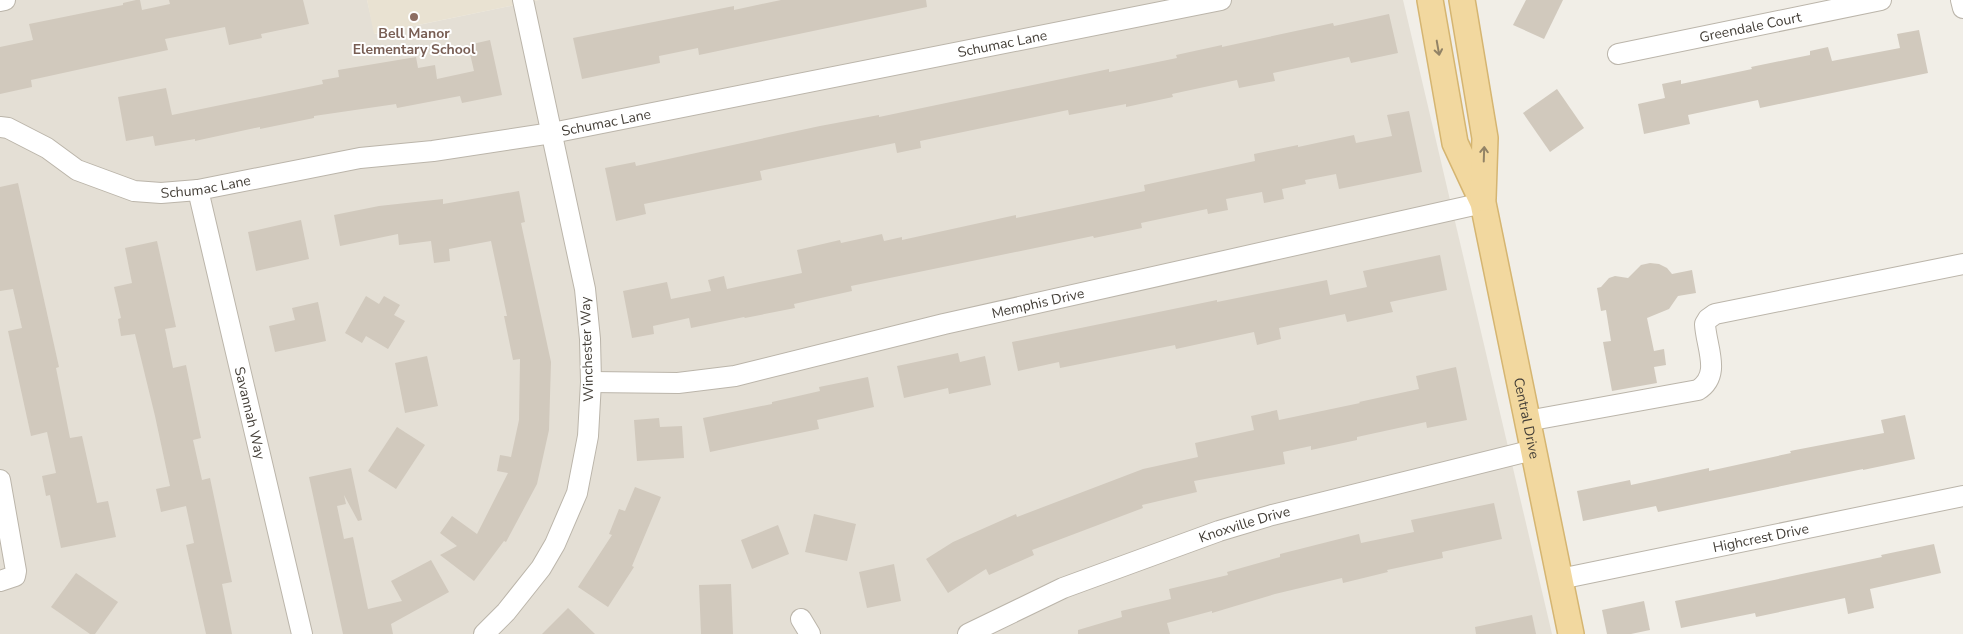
<svg xmlns="http://www.w3.org/2000/svg" width="1963" height="634" viewBox="0 0 1963 634" font-family="'Nunito Sans',sans-serif">
	<style>
		.residential { fill: #e4dfd5 }
		.education { fill: #e9e2d2 }
		.building { fill: #d1c9bd }
		.lines { fill: none; stroke-linecap: round; stroke-linejoin: round }
		.minor-casing { stroke: #bbb5aa; stroke-width: 22 }
		.major-casing { stroke: #d5b571; stroke-width: 28 }
		.minor { stroke: #fff; stroke-width: 20 }
		.major { stroke: #f2d89f; stroke-width: 25 }
		.oneway { stroke: #928366 }
		.education-dot { fill: #8d6e63; stroke: #fff; stroke-width: 2 }
		.labels { text-anchor: middle; dominant-baseline: central; stroke-width: 4; stroke-linejoin: round; paint-order: stroke }
		.street-label { font-size: 14px; fill: #433e37; stroke: #fff }
		.education-label { font-size: 14px; font-weight: bold; fill: #785e54; stroke: #fff }
	</style>
	<rect width="100%" height="100%" fill="#f1eee7"/>
	<path class="residential" d="M0,0H367L375,34L539,0H1403L1552,634H0Z"/>
	<path class="education" d="M367,0H539L374,34Z"/>
	<g class="building">
		<path d="M136,0H140L142,10L170,4L169,0H303L309,24L261,34L262,38L229,45L225,27L165,39L168,50L31,80L32,87L0,94V47L33,40L29,24L123,5V3Z"/>
		<path d="M781,0H926L927,7L699,55L698,48L659,56L660,63L582,79L573,38L734,6V10Z"/>
		<path d="M1526,0H1563L1544,39L1513,25Z"/>
		<path d="M1389,14L1398,53L1351,63L1349,57L1273,73L1275,81L1239,88L1237,80L1172,94L1173,97L1126,107V104L1069,115L1068,110L920,141L921,148L897,153L895,143L760,171L762,180L644,204L646,214L616,221L605,168L635,162L636,166L820,126L879,115V117L1109,69V72L1177,58L1176,55L1222,45V47L1333,23L1334,26Z"/>
		<path d="M1919,30L1928,73L1760,108L1758,100L1688,115L1690,124L1644,134L1638,104L1665,98L1662,84L1681,80V84L1752,69L1751,67L1810,55V51L1828,47L1832,61L1858,56L1900,48L1897,34Z"/>
		<path d="M490,40L502,95L462,103L460,96L397,108L396,104L314,116V118L260,129V127L195,141V139L155,146L153,136L126,141L118,97L166,88L172,115L323,84L322,80L339,77L338,70L416,57L418,68L435,65L437,79L474,71L468,45Z"/>
		<path d="M1557,89L1584,128L1550,152L1523,113Z"/>
		<path d="M1409,111L1422,172L1339,189L1336,174L1305,180L1306,184L1282,189L1284,199L1264,203L1262,192L1226,199L1228,210L1208,214L1207,209L1141,223L1142,228L1094,238L1093,236L851,286L852,291L794,304L795,308L745,318L744,317L691,328L689,318L653,326L654,334L632,338L623,291L667,282L671,299L711,291L708,280L724,276L727,289L802,273L797,250L840,240L841,243L882,234L884,241L902,237V240L1016,215V218L1145,191L1144,185L1255,161L1254,154L1298,145V147L1354,135L1356,143L1392,136L1387,115Z"/>
		<path d="M18,183L59,367L56,368L70,438L82,436L97,503L108,501L116,537L61,548L50,495L46,496L42,476L56,473L47,432L31,436L8,331L22,328L13,289L0,291V187Z"/>
		<path d="M519,191L525,222L521,223L551,362L549,430L537,484L506,542L504,541L474,581L440,555L457,546L440,533L452,516L477,534L508,473L497,471L500,455L511,457L519,420L520,359L513,360L504,316H507L491,241L449,249L450,261L434,263L431,241L399,245L398,234L340,246L334,215L379,206L443,199V204Z"/>
		<path d="M301,220L309,259L256,271L248,232Z"/>
		<path d="M157,241L176,327L165,329L173,368L186,365L201,438L193,440L202,480L210,478L232,582L222,584L232,634H206L186,545L194,543L186,506L161,512L156,489L170,486L155,416L135,334L121,336L118,319L121,318L114,287L132,283L125,248Z"/>
		<path d="M1440,255L1447,290L1390,302L1393,312L1347,322L1345,314L1279,328L1281,339L1257,345L1254,332L1176,349L1175,345L1060,368L1059,362L1018,371L1012,342L1217,300V302L1327,280L1330,295L1367,287L1363,271Z"/>
		<path d="M1650,263L1659,264L1667,268L1672,274L1692,270L1696,293L1678,296L1669,309L1647,318L1654,351L1664,349L1666,365L1654,367L1657,383L1612,391L1603,342L1611,341L1606,310L1601,311L1597,288L1601,287L1609,278L1615,276L1628,278L1641,265Z"/>
		<path d="M366,296L379,304L384,296L400,305L394,315L405,321L388,349L366,336L362,343L345,333Z"/>
		<path d="M318,302L326,341L275,352L269,326L295,320L292,308Z"/>
		<path d="M958,353L960,362L985,356L991,385L949,394L948,388L904,398L897,366Z"/>
		<path d="M427,356L438,406L405,413L395,363Z"/>
		<path d="M1456,367L1467,420L1427,428L1426,422L1357,437V440L1311,450V446L1283,452L1285,464L1194,481L1197,492L1142,505L1143,508L1032,550L1034,555L989,575L986,569L948,593L926,559L953,542L1016,514L1017,517L1143,469L1198,457L1195,443L1254,430L1251,416L1277,410L1279,420L1360,403L1359,402L1419,389L1416,376Z"/>
		<path d="M868,377L874,407L817,420L819,429L710,452L703,418L772,404V402L820,391L819,387Z"/>
		<path d="M1905,415L1915,459L1863,470V469L1658,512L1656,506L1583,521L1577,491L1630,480L1631,485L1709,468V471L1791,453L1790,451L1884,433L1881,420Z"/>
		<path d="M659,418L660,427L682,426L684,458L637,461L634,420Z"/>
		<path d="M397,427L425,445L396,489L368,471Z"/>
		<path d="M351,468L362,520L358,521L344,495L346,504L337,506L344,539L353,537L368,609L402,601L391,581L431,560L449,592L391,624L393,634H343L309,477Z"/>
		<path d="M635,487L661,497L632,566L634,567L608,607L578,587L612,535L609,534L619,509L625,511Z"/>
		<path d="M1494,503L1502,539L1442,552L1443,558L1387,570L1388,572L1343,583L1342,578L1275,594L1212,613V611L1167,623L1170,634H1078V630L1122,617L1121,611L1171,599L1169,589L1228,575L1227,572L1280,557V554L1359,534L1361,543L1414,532L1411,520Z"/>
		<path d="M814,514L856,524L847,561L805,552Z"/>
		<path d="M778,525L789,554L752,569L741,540Z"/>
		<path d="M1934,544L1941,573L1870,589L1874,608L1848,614L1845,598L1756,617L1755,613L1681,628L1675,601L1882,557L1881,555Z"/>
		<path d="M894,564L901,601L867,608L859,572Z"/>
		<path d="M76,573L118,602L95,634H90L51,607Z"/>
		<path d="M731,584L733,634H701L699,585Z"/>
		<path d="M1644,601L1650,630L1631,634H1607L1602,610Z"/>
		<path d="M568,608L595,634H542Z"/>
		<path d="M1532,615L1536,634H1476L1475,627Z"/>
	</g>
	<g class="lines">
		<defs>
			<g id="minor">
				<path d="M1961,0L1963,8"/>
				<path d="M0,1L5,0"/>
				<path id="s1" d="M1618,54L1881,0"/>
				<path id="s2" d="M0,127L8,128L47,148L77,170L134,191L161,193L198,190L360,158L433,151L552,133L1221,0"/>
				<path id="s3" d="M198,190L302,634"/>
				<path id="s4" d="M591,382L678,383L735,376L944,324L1483,203"/>
				<path d="M1527,421L1698,390C1722,375 1706,347 1705,324L1708,319L1715,314L1963,264"/>
				<path d="M0,480L16,571L15,576L0,581"/>
				<path id="s5" d="M1560,579L1963,496"/>
				<path d="M801,619L810,634"/>
				<path d="M484,634L506,612L541,568L555,544L577,493L588,436L591,382L590,339L585,289L523,0"/>
				<path id="s6" d="M968,634L1063,588L1219,531L1272,515L1533,450"/>
			</g>
			<g id="major">
				<path id="s7" d="M1430,0L1455,143L1483,203L1571,634"/>
				<path d="M1462,0L1485,138L1483,198"/>
			</g>
		</defs>
		<use href="#minor" class="minor-casing"/>
		<use href="#major" class="major-casing"/>
		<use href="#minor" class="minor"/>
		<use href="#major" class="major"/>
	</g>
	<defs><path id="oneway-shaft" d="M-6 0H5M1.5-3L5.5 0L1.5 3" fill="none" stroke-width="1.6" stroke-linecap="round" stroke-linejoin="round" transform="scale(1.25)"/></defs>
	<g class="oneway">
		<use href="#oneway-shaft" transform="translate(1438 48) rotate(80)"/>
		<use href="#oneway-shaft" transform="translate(1484 154) rotate(-88)"/>
	</g>
	<circle class="education-dot" cx="414" cy="17" r="5"/>
	<g class="labels">
		<g class="street-label">
			<text stroke="none"><textPath href="#s1" startOffset="135">Greendale Court</textPath></text>
			<text stroke="none"><textPath href="#s2" startOffset="1032">Schumac Lane</textPath></text>
			<text stroke="none"><textPath href="#s2" startOffset="628">Schumac Lane</textPath></text>
			<text stroke="none"><textPath href="#s2" startOffset="222">Schumac Lane</textPath></text>
			<text stroke="none"><textPath href="#s4" startOffset="456">Memphis Drive</textPath></text>
			<text transform="translate(587 349) rotate(-92)">Winchester Way</text>
			<text stroke="none"><textPath href="#s3" startOffset="229">Savannah Way</textPath></text>
			<text stroke="none"><textPath href="#s7" startOffset="431">Central Drive</textPath></text>
			<text stroke="none"><textPath href="#s6" startOffset="298">Knoxville Drive</textPath></text>
			<text stroke="none"><textPath href="#s5" startOffset="205">Highcrest Drive</textPath></text>
		</g>
		<g class="education-label">
			<text x="414" y="33">Bell Manor<tspan x="414" dy="16">Elementary School</tspan></text>
		</g>
	</g>
</svg>
